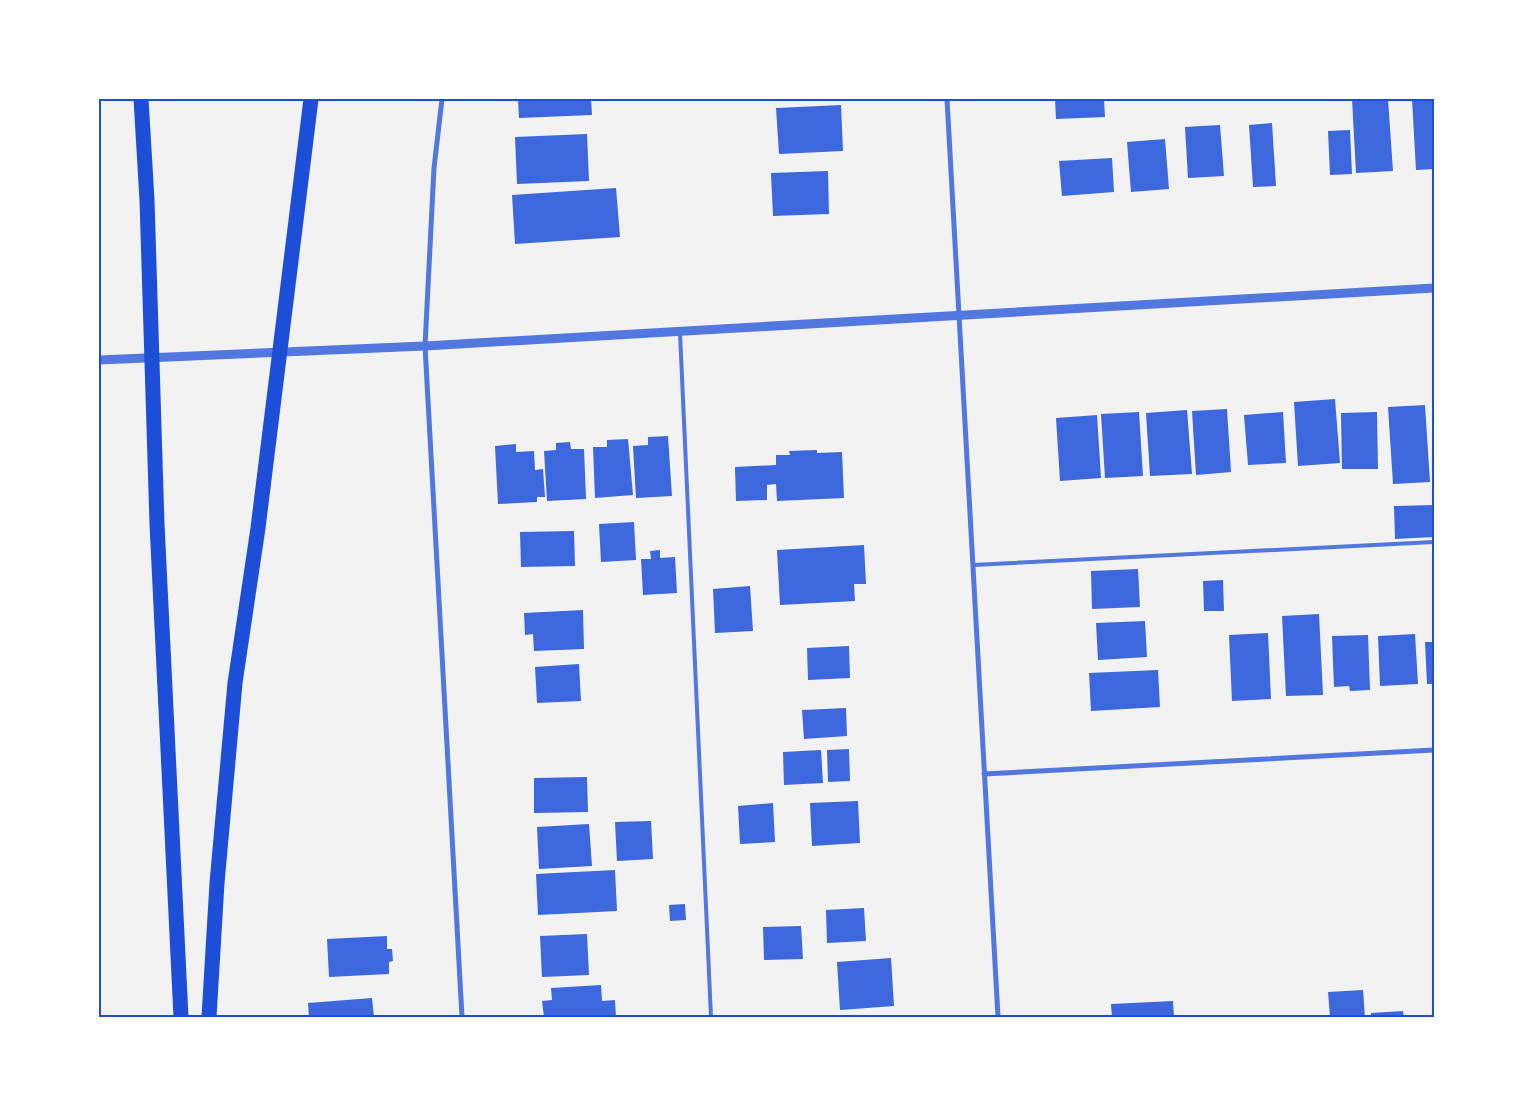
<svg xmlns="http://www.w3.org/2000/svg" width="1533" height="1116" viewBox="0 0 1533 1116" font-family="'Fira Sans Condensed',sans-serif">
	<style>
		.building { fill: #3d67dc }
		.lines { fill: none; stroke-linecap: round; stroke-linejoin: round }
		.service { stroke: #5277de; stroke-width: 4 }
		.minor { stroke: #5277de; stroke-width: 5 }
		.tertiary { stroke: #5277de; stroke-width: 9 }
		.motorway { stroke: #1d4ed8; stroke-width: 15 }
		.neatline { fill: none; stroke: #1d4ed8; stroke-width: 2 }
	</style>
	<rect width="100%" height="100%" fill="#f2f2f2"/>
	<g class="building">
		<path d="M518,99H591L592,115L519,118Z"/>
		<path d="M1055,99H1104L1105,117L1056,119Z"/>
		<path d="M1352,99H1388L1393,171L1356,173Z"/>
		<path d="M1412,99H1434V169L1416,170Z"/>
		<path d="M841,105L843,151L779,154L776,108Z"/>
		<path d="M1272,123L1276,186L1253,187L1249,125Z"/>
		<path d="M1220,125L1224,176L1188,178L1185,127Z"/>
		<path d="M1350,130L1352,174L1330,175L1328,131Z"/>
		<path d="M587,134L589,181L517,184L515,137Z"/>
		<path d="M1165,139L1169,189L1131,192L1127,142Z"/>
		<path d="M1112,158L1114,192L1062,196L1059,161Z"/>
		<path d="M828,171L829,214L773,216L771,173Z"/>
		<path d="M616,188L620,237L515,244L512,195Z"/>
		<path d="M1335,399L1340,463L1298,466L1294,402Z"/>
		<path d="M1425,405L1430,482L1393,484L1388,407Z"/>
		<path d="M1227,409L1231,472L1196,475L1192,411Z"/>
		<path d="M1187,410L1192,474L1150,476L1146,413Z"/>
		<path d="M1139,412L1143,476L1105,478L1101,414Z"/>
		<path d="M1283,412L1286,463L1248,465L1244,415Z"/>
		<path d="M1377,412L1378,469H1342L1341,413Z"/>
		<path d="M1097,415L1101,478L1060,481L1056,418Z"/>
		<path d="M668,436L672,496L636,498L633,446L648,445V437Z"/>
		<path d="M628,439L633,495L595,498L593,447H607V440Z"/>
		<path d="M570,442L571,449H584L586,499L547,501L544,451L556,450V443Z"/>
		<path d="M516,444V452L534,451L535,470L543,469L545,497H537V502L498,504L495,446Z"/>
		<path d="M817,450V453L842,452L844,498L777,501L776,484L767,485V500L736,501L735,467L776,465V455H790L789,451Z"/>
		<path d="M1434,505V537L1395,539L1394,506Z"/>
		<path d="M634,522L636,560L601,562L599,524Z"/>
		<path d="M574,531L575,566L521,567L520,532Z"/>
		<path d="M864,545L866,584H854L855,601L780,605L777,550Z"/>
		<path d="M660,550V558L675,557L677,593L643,595L641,559H651L650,551Z"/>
		<path d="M1138,569L1140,607L1092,609L1091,571Z"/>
		<path d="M1223,580L1224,611H1204L1203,581Z"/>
		<path d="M750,586L753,631L715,633L713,589Z"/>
		<path d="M583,610L584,649L534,651L533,634L525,635L524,613Z"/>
		<path d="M1319,614L1323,695L1286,696L1282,616Z"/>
		<path d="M1145,621L1147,657L1098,660L1096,623Z"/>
		<path d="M1268,633L1271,699L1232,701L1229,635Z"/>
		<path d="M1415,634L1418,684L1380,686L1378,636Z"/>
		<path d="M1368,635L1370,690L1350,691L1349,686L1334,687L1332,636Z"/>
		<path d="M1425,642H1434V684H1427Z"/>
		<path d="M849,646L850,678L808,680L807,648Z"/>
		<path d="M579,664L581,701L537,703L535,667Z"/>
		<path d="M1158,670L1160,707L1091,711L1089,673Z"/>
		<path d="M846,708L847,736L804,739L802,710Z"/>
		<path d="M849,749L850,781L828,782L827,750Z"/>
		<path d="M821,750L823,783L784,785L783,752Z"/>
		<path d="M587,777L588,812L534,813V778Z"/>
		<path d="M858,801L860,843L812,846L810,803Z"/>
		<path d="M773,803L775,842L740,844L738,806Z"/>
		<path d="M651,821L653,859L617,861L615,822Z"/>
		<path d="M589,824L592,866L539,869L537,827Z"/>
		<path d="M615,870L617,911L538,915L536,874Z"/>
		<path d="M685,904L686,920L670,921L669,905Z"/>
		<path d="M864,908L866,941L827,943L826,910Z"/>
		<path d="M801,926L803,959L764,960L763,927Z"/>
		<path d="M587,934L589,975L542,977L540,936Z"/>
		<path d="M387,936V949H392L393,961L389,962V974L329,977L327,939Z"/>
		<path d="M891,958L894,1006L840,1010L837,962Z"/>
		<path d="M601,985L602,1001L615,1000L616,1017H544L542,1001L552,1000L551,988Z"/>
		<path d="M1363,990L1365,1017H1330L1328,992Z"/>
		<path d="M372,998L374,1017H309L308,1003Z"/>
		<path d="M1173,1001L1174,1017H1112L1111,1004Z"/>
		<path d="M1403,1011L1404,1017H1371V1013Z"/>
	</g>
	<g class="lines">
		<g class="service">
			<path d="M680,333L711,1017"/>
			<path d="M973,565L1434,542"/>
		</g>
		<g class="minor">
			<path d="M442,99L434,168L425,346L462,1017"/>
			<path d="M947,99L998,1017"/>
			<path d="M984,774L1434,750"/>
		</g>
		<path class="tertiary" d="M99,360L425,346L1434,288"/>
		<g class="motorway">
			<path d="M141,99L147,200L157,524L181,1017"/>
			<path d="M209,1017L217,883L235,683L258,528L311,99"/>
		</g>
	</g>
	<rect width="1533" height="1116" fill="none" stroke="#ffffff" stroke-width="200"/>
	<rect x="100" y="100" width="1333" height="916" class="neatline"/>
</svg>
